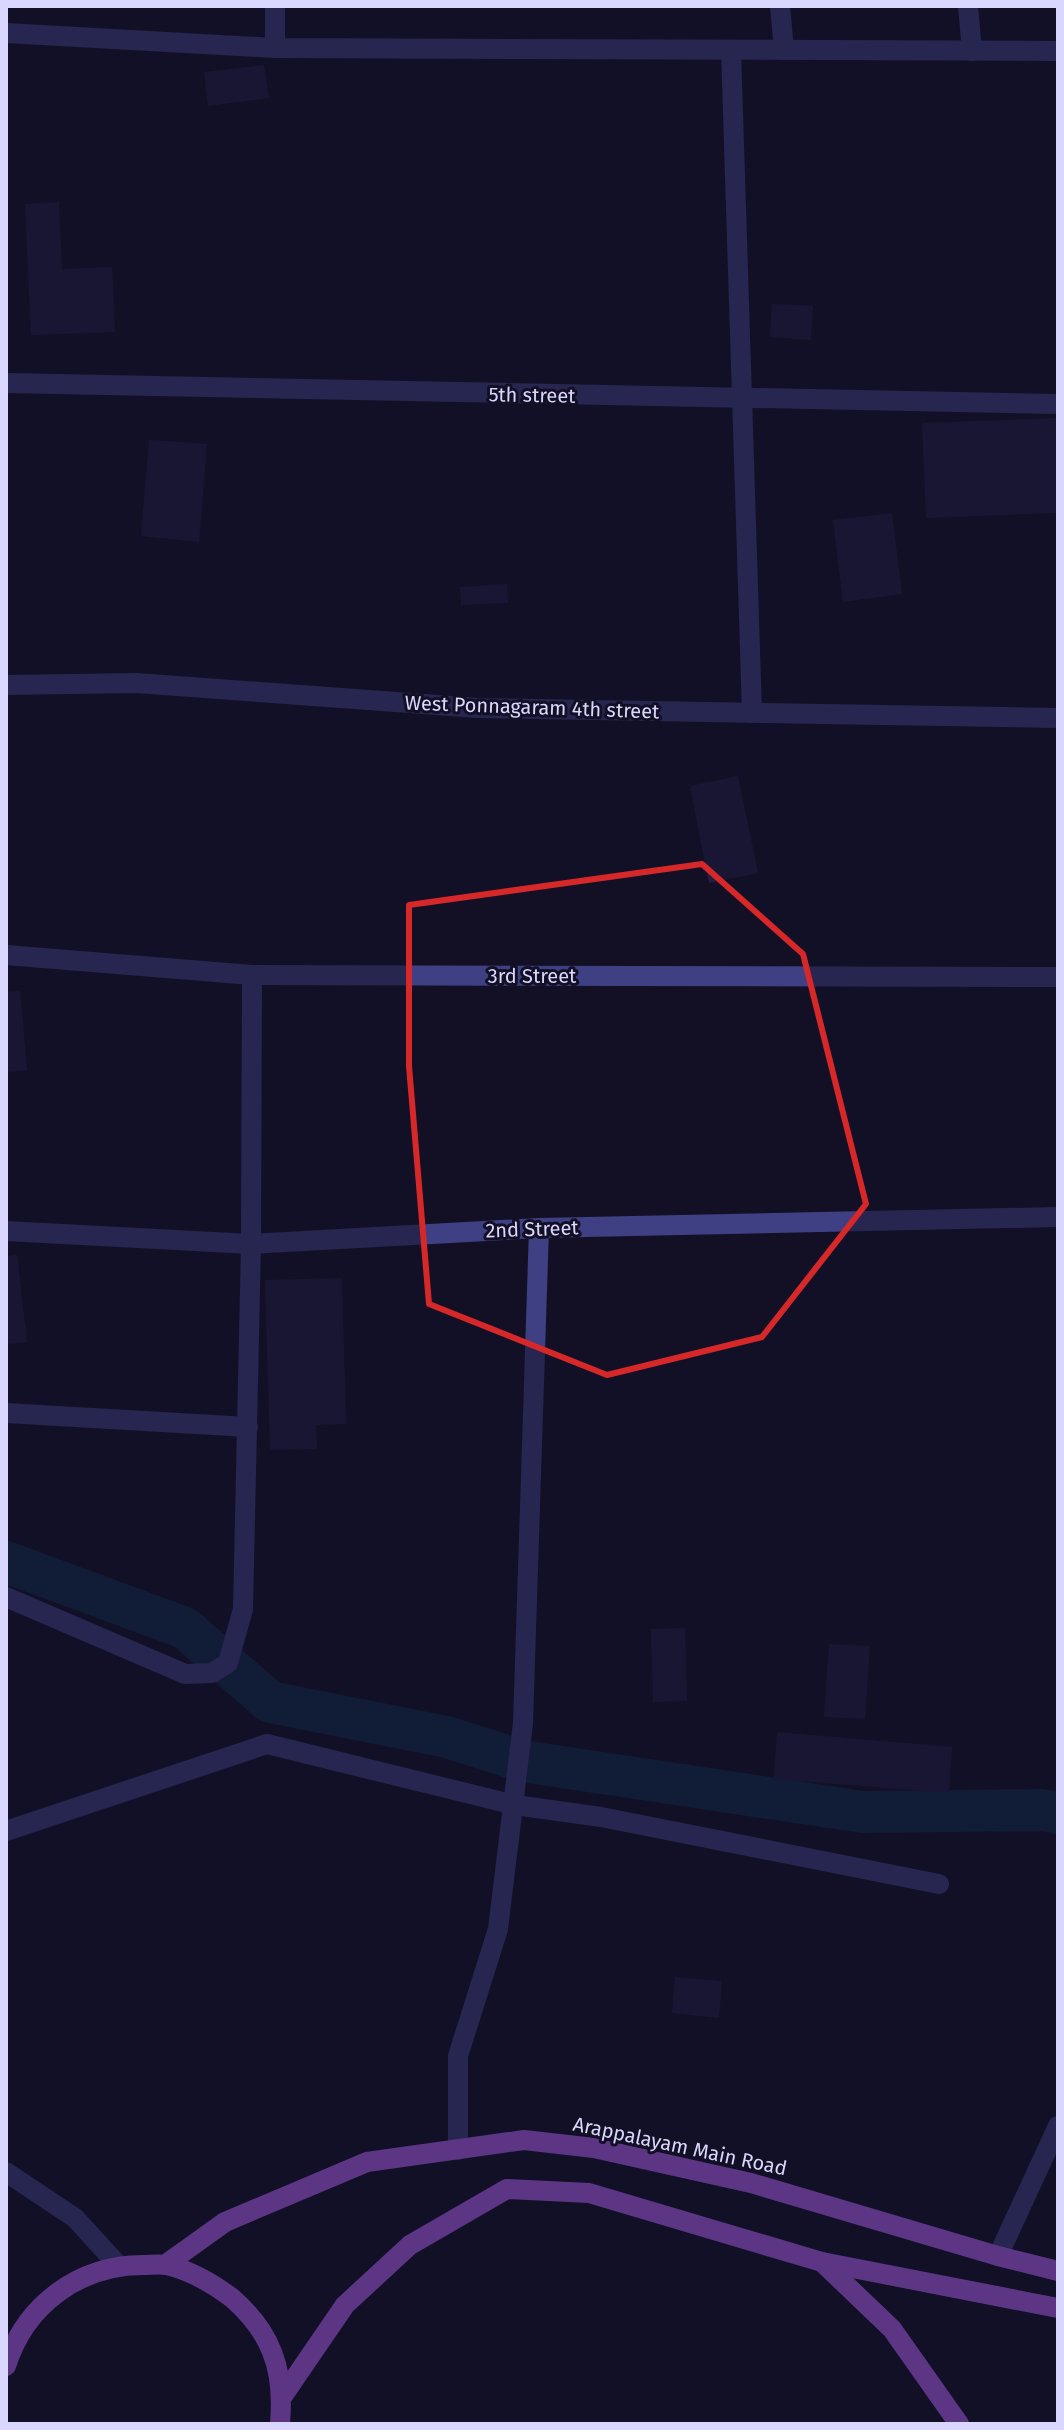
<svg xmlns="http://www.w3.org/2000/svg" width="1064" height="2430" viewBox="0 0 1064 2430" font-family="'Fira Sans',sans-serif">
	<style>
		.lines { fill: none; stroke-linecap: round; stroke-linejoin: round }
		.canal { stroke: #112a4a; stroke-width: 42 }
		.building { fill: #231d46 }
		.minor { stroke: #3e4083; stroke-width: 20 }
		.major { stroke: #b664f8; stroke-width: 20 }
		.marked { fill: none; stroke: #d62828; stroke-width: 6; stroke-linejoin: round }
		.labels { text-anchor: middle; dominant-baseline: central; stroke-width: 6; stroke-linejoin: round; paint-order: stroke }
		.street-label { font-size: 20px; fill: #d9d7fd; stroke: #131026 }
	</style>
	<rect width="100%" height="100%" fill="#131026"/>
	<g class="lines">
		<path class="canal" d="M6,1562L185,1628L270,1702L447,1737L522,1761L863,1812L1043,1810L1058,1813"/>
	</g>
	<g class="building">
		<path d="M264,65L269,98L208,106L204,72Z"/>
		<path d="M59,202L62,269L112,267L115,332L31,335L25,204Z"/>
		<path d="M772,304L813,306L811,340L770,337Z"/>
		<path d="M1058,418V513L926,518L922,423Z"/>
		<path d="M149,440L207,444L199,542L141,536Z"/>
		<path d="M892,513L902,594L843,602L833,520Z"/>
		<path d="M507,584L508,603L461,605L460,587Z"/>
		<path d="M738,776L758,873L709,883L690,786Z"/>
		<path d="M20,991L27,1070L6,1072V992Z"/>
		<path d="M17,1255L27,1342L6,1344V1256Z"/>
		<path d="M342,1278L346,1424L316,1425L317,1449L270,1450L265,1280Z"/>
		<path d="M685,1628L687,1701L653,1702L651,1629Z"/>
		<path d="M829,1644L870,1646L865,1719L824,1717Z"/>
		<path d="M777,1732L952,1747L949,1793L774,1779Z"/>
		<path d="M675,1977L722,1981L719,2018L672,2013Z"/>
	</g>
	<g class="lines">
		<g class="minor">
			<path d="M780,6L784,50"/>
			<path d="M968,6L972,51"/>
			<path d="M6,33L275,48L1058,51"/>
			<path d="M275,48V6"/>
			<path d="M731,50L752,713"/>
			<path d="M6,383L1058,404"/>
			<path d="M6,685L136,683L478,708L1058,718"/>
			<path d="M6,955L252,975L1058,977"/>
			<path d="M6,1231L251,1244L539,1228L1058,1217"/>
			<path d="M6,1413L248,1427"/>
			<path d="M6,1597L185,1674L212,1673L228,1663L243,1609L251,1244L252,975"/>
			<path d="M6,1831L267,1744L515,1805L601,1817L939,1884"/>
			<path d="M458,2150V2056L498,1929L523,1723L539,1228"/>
			<path d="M6,2172L75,2218L118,2265"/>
			<path d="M998,2256L1058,2126"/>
		</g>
		<g class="major">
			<path d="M822,2262L1058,2308"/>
			<path d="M165,2265L225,2222L367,2162L524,2140L594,2148L751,2183L998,2256L1058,2271"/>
			<path d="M6,2366C25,2305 79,2265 143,2265C150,2265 159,2264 167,2265C192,2271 212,2283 232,2298C248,2312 264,2331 272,2352C281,2374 282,2400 280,2424"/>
			<path d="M282,2397L345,2305L410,2245L507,2189L589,2193L822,2262L892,2329L959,2424"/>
		</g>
	</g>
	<path d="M0 0H1064V2430H0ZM702,864L803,954L866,1204L762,1337L607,1375L429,1304L409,1066V905Z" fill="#131026" fill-opacity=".55" fill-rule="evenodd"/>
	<path class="marked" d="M702,864L803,954L866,1204L762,1337L607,1375L429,1304L409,1066V905Z"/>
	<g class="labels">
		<g class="street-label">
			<text transform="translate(532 395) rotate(1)">5th street</text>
			<text transform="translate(532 707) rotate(2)">West Ponnagaram 4th street</text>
			<text x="532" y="976">3rd Street</text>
			<text transform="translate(532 1229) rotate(-2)">2nd Street</text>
			<text transform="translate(680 2146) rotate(12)">Arappalayam Main Road</text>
		</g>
	</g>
	<rect width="1064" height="2430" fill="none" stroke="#d9d7fd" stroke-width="16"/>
</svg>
